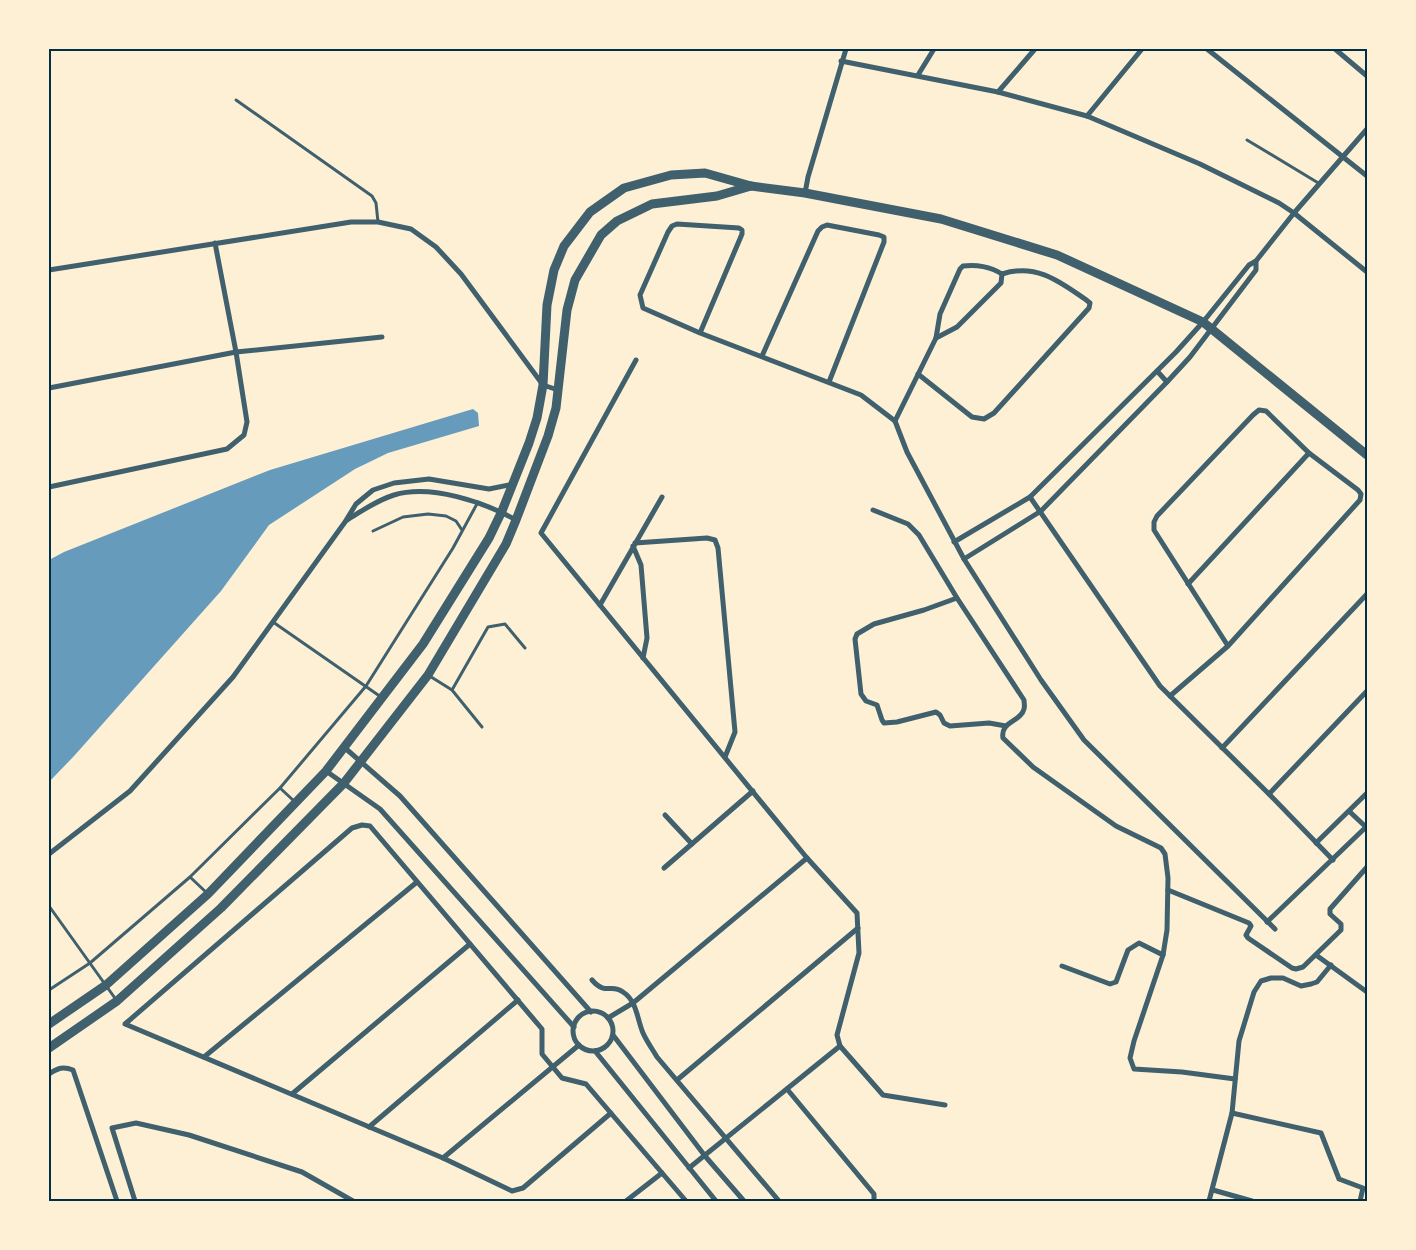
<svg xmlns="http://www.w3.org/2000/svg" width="1416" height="1250" viewBox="0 0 1416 1250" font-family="Manrope,sans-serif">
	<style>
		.water { fill: #669bbc }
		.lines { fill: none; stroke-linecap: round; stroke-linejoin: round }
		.service { stroke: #3f606c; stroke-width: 3 }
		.minor { stroke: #3f606c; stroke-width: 5 }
		.tertiary { stroke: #3f606c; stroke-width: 9 }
		.neatline { fill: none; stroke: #003049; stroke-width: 2 }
	</style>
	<rect width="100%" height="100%" fill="#fdf0d5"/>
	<path class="water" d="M473,409L478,413L479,426L388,453L355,469L269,525L221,591L74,756L49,782V560L64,552L270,470Z"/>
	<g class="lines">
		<g class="service">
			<path d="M236,100L372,196L376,203L378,222"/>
			<path d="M1247,140L1320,184"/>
			<path d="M373,531L403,517L428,514L446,516L456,521L462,530"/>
			<path d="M273,622L381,697"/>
			<path d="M428,675L452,690L482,727"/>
			<path d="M452,690L488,627L505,624L525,648"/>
			<path d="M280,788L294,801"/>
			<path d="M190,877L208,894"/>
			<path d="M49,906L117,1001"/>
			<path d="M49,990L90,963L190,877L280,788L366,686L453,548L478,502"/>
		</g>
		<g class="minor">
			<path d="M1207,49L1367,176"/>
			<path d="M1335,49L1367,76"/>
			<path d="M841,61L998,92L1087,116L1200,164L1279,203L1294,213L1367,272"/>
			<path d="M918,75L934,49"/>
			<path d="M998,92L1035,49"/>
			<path d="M1087,116L1142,49"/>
			<path d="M805,193L808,177L846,49"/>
			<path d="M49,270L351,222H378L411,229L436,247L461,274L543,385L558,390"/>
			<path d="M700,333L742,234V230L739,228L677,224L672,226L668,232L640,295L643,308L700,333L861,395L895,421L907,452L964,559L1041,680L1084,740L1275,929"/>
			<path d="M936,338L957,327L1001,283L1002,274"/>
			<path d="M762,356L818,231L822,227L827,225L879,235L884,237V242L829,382"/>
			<path d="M636,360L541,533L807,858L857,913L859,953L837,1035L840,1046L883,1095L945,1105"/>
			<path d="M1157,371L1167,382"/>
			<path d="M918,374L972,417L984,419L994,413L1089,308L1090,303L1085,299C1059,281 1036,263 1002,274"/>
			<path d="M49,388L236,352L382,337"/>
			<path d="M895,421L936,338L940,314L960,269L963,266C976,264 991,267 1002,274"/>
			<path d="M49,487L227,449L244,435L247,422L236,352L215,243"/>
			<path d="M1030,497L1160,686L1269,794L1333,860"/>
			<path d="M873,510L908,524L919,535L957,598L1024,700C1024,703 1025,706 1024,709C1021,722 1000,721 1003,738L1033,767L1116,826L1161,848L1165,854L1168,878L1167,930L1163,955L1134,1041L1130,1058L1134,1069L1182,1072L1235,1079"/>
			<path d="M347,520C362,511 377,500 394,495C431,484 484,502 516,520"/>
			<path d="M954,542L1030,497L1176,352L1203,322L1249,265L1256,261L1294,213L1367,129"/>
			<path d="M635,543L707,538L715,540L718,548L735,732L725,757"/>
			<path d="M633,546L641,565L647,638L643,658"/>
			<path d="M964,559L1041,511L1167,382L1190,357L1256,270V261"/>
			<path d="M1188,584L1309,453"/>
			<path d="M957,598L924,610L874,624L857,634L855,639L861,694L866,701L877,705L882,720L884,723L897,722L936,712L940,715L944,723L950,726L989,723L1006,726"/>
			<path d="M600,605L662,497"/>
			<path d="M1170,696L1228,646L1360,500L1361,494L1358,490L1309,453L1266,411L1259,410L1253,415L1157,516L1154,522V530L1228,646"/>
			<path d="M345,748L400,796L591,1012"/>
			<path d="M1222,748L1367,594"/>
			<path d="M326,771L380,809L574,1027"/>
			<path d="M1269,794L1367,691"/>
			<path d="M1350,812L1367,828"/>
			<path d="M665,815L692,844"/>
			<path d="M1316,843L1367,793"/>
			<path d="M49,854L130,791L233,677L345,522L356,504L373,490L394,483L429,479L489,489L514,484"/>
			<path d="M664,868L753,791"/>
			<path d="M1168,890L1249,923L1251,926L1246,935L1248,938L1292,968L1296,969L1303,967L1341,930V924L1330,914V909L1367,867"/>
			<path d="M1267,922L1366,827"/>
			<path d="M1316,955L1367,992"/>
			<path d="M1062,966L1110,984L1116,982L1128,950L1139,943L1163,955"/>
			<path d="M592,980C606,996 611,983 623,992C637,1001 637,1019 643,1033C647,1042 653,1050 657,1057L779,1201"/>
			<circle cx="593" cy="1031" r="20"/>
			<path d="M608,1018L633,1003L807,858"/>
			<path d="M613,1035L705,1156L744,1201"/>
			<path d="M595,1051L716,1201"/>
			<path d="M204,1057L417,882"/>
			<path d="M49,1074C58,1068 63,1066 73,1070L117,1201"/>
			<path d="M677,1080L858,928"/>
			<path d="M787,1089L874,1194V1201"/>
			<path d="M292,1094L470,944"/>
			<path d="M611,1113L523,1188L512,1191L443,1158L125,1024L352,828L362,825L370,826L542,1029V1054L562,1078L586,1084L686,1201"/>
			<path d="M1232,1113L1321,1133L1339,1179L1363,1188L1360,1201"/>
			<path d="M369,1127L518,1000"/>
			<path d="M443,1158L579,1045"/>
			<path d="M689,1168L840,1046"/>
			<path d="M1213,1190L1252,1201"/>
			<path d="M135,1201L112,1128L136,1123L189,1135L302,1172L353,1201"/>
			<path d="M626,1201L662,1173"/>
			<path d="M1209,1201L1232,1113L1239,1041L1254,992L1261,981L1271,978H1283L1301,986L1311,984L1317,982L1331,965"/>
		</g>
		<g class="tertiary">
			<path d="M49,1024L106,985L208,894L326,771L423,644L489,538L502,511L529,443L537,418L543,385L547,305L554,270L564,246L590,212L624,188L671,175L705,173L751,186L805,193L941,219L1057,255L1203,322L1367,455"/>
			<path d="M49,1048L117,1001L221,908L344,783L428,675L506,544L516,520L548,436L556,408L567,310L575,280L601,235L617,221L652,204L717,196L751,186"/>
		</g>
	</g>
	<rect width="1416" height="1250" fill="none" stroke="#fdf0d5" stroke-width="100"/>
	<rect x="50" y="50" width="1316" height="1150" class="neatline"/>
</svg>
